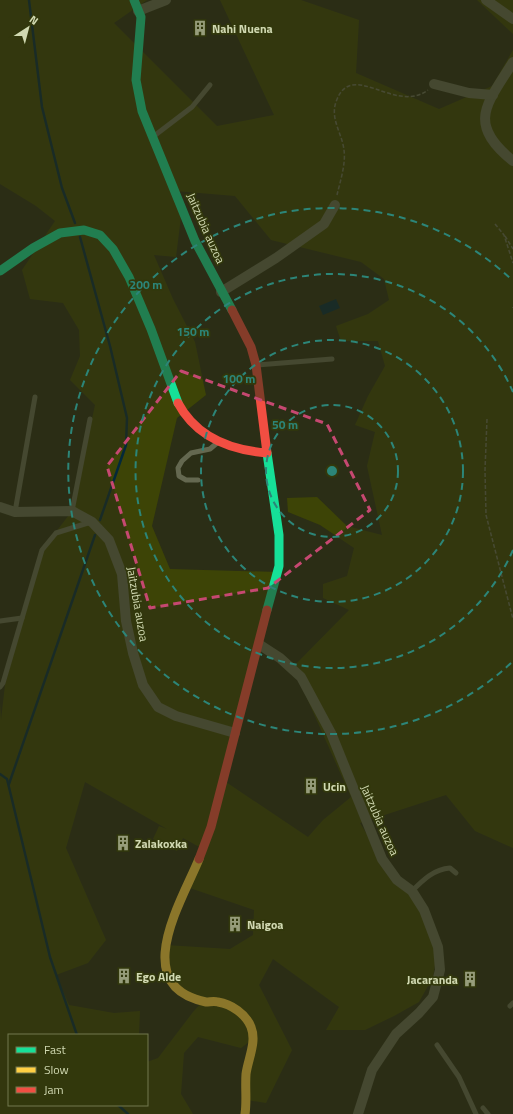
<svg xmlns="http://www.w3.org/2000/svg" width="513" height="1114" viewBox="0 0 513 1114" font-family="'Titillium Web',sans-serif">
	<style>
		.green { fill: #3d4406; fill-rule: evenodd }
		.water { fill: #04293a }
		.lines { fill: none; stroke-linecap: round; stroke-linejoin: round }
		.stream { stroke: #04293a; stroke-width: 2.5 }
		.path { stroke: #686c57; stroke-width: 1.5; stroke-dasharray: 4 2; stroke-linecap: butt }
		.lane { stroke: #646850; stroke-width: 5 }
		.street { stroke: #646850; stroke-width: 10 }
		.fast { stroke: #16e098; stroke-width: 9 }
		.slow { stroke: #ffcf43; stroke-width: 9 }
		.jam { stroke: #f24e42; stroke-width: 9 }
		.marked { fill: none; stroke: #c64871; stroke-width: 3; stroke-dasharray: 8 5; stroke-linejoin: round }
		.ring { fill: none; stroke: #2c8578; stroke-width: 2; stroke-dasharray: 7 5 }
		.labels { text-anchor: middle; dominant-baseline: central; stroke-width: 3.5; stroke-linejoin: round; paint-order: stroke }
		.poi-label { font-size: 12px; font-weight: bold; fill: #d1d9b2; stroke: #32380c; text-anchor: start }
		.street-label { font-size: 12px; fill: #d1d9b2; stroke: #32380c }
		.centre { fill: #2c8578; stroke: #32380c; stroke-width: 2 }
		.ring-label { font-size: 12px; text-anchor: middle; font-weight: bold; fill: #2c8578; stroke: #32380c; stroke-width: 3.5; stroke-linejoin: round; paint-order: stroke }
	</style>
	<rect width="100%" height="100%" fill="#2b2e16"/>
	<g class="green">
		<path d="M0,0H147L114,23L217,126L274,115L220,0H301L359,20L356,73L439,109L492,86L513,50V848L475,831L446,795L360,823L382,859L412,891L438,947L433,977L419,1002L394,1016L365,1030H326L339,1007L273,959L259,985L292,1050L266,1103L247,1100L253,1039L241,1048L198,1037L184,1053L181,1094L193,1114H0V703L1,720L5,685L42,550L72,511L95,405L70,380L80,356L79,330L63,303L30,299L22,270L55,221L36,206L0,184ZM175,191L235,196L271,240L361,262L384,279L389,300L368,314L336,326L341,341H378L385,366L368,396L355,425L375,432L367,466L382,535L347,526L317,497L287,498L288,512L320,525L354,548L347,576L323,584V598L349,610L293,667L351,797L323,820L308,837L223,780L278,572L170,569L152,526L177,418L206,395L195,342L173,299L154,255L176,257L182,209ZM85,782L167,829L159,826L153,839L177,851L183,838L203,849L187,887L254,910L253,935L230,949L165,945L172,983L203,1001L193,1012L158,1058L147,1062V1105H9V1035H139L140,1011L114,1013L69,1005L56,975L88,963L106,940L66,848Z"/>
		<path d="M477,0H513V34Z"/>
	</g>
	<path class="water" d="M336,299L340,308L323,315L319,306Z"/>
	<g class="lines">
		<g class="stream">
			<path d="M29,0L42,107L62,188L75,223"/>
			<path d="M80,237L110,346L127,418L126,445L100,520"/>
			<path d="M0,774L7,779L50,957L77,1035"/>
			<path d="M9,784L95,535"/>
			<path d="M118,1105L128,1114"/>
		</g>
		<g class="path">
			<path d="M337,195C340,182 346,164 344,150C342,133 330,119 336,102C351,58 395,115 428,90"/>
			<path d="M495,224L504,235L513,263"/>
			<path d="M505,236L513,249"/>
			<path d="M513,308V307"/>
			<path d="M487,419L485,470L486,515L513,619"/>
		</g>
		<g class="lane">
			<path d="M154,136L192,107L210,85"/>
			<path d="M257,365L332,359"/>
			<path d="M198,480H186L179,476L178,468L182,461L191,453L210,449L217,443"/>
			<path d="M72,511L90,419"/>
			<path d="M15,512L35,397"/>
			<path d="M0,621L22,618"/>
			<path d="M0,687L3,683L42,550L56,533L91,522"/>
			<path d="M412,891C423,880 434,869 450,868L456,873"/>
			<path d="M510,1006L513,1003"/>
			<path d="M437,1045L459,1077L476,1114"/>
			<path d="M483,1108L488,1114"/>
		</g>
		<g class="street">
			<path d="M486,0L513,19"/>
			<path d="M138,11L166,0"/>
			<path d="M513,62C487,104 466,123 513,161"/>
			<path d="M434,84L469,93L493,95"/>
			<path d="M221,292L276,258L324,224L335,205"/>
			<path d="M0,507L15,512L72,511L92,522L109,540L122,574L126,621L133,653L143,685L158,707L176,716L235,733"/>
			<path d="M260,645L280,658L301,677L331,733L382,859L397,880L412,891L424,910L438,947L440,970L433,997L419,1013L396,1034L372,1070L358,1114"/>
		</g>
		<g class="fast">
			<path d="M134,0L141,17L136,80L142,111L195,241L232,310"/>
			<path d="M0,271L33,248L60,233L84,230L100,235L113,249L129,277L151,329L178,403"/>
			<path d="M267,453L279,535V566L267,610"/>
		</g>
		<path class="slow" d="M199,859C182,901 128,986 206,1002C210,1002 214,1001 218,1002C231,1004 246,1014 251,1027C257,1042 248,1059 246,1074C245,1088 247,1101 245,1114"/>
		<g class="jam">
			<path d="M178,403C196,437 230,450 267,453L256,365L251,347L232,310"/>
			<path d="M199,859L211,827L267,610"/>
		</g>
	</g>
	<path d="M0 0H513V1114H0ZM181,371L327,424L370,510L268,588L150,608L107,466Z" fill="#2b2e16" fill-opacity=".55" fill-rule="evenodd"/>
	<path class="marked" d="M181,371L327,424L370,510L268,588L150,608L107,466Z"/>
	<g class="ring">
		<circle cx="332" cy="471" r="66"/>
		<circle cx="332" cy="471" r="131"/>
		<path d="M513 550A197 197 0 1 1 513 392"/>
		<path d="M511 663A263 263 0 1 1 511 279"/>
	</g>
	<defs>
		<symbol id="building-bare" viewBox="-9 -9 18 18"><path d="M-4-6H4V6H1V3H-1V6H-4ZM-2.5-4.3h1.7v1.8h-1.7ZM.8-4.3h1.7v1.8H.8ZM-2.5-1h1.7V.8h-1.7ZM.8-1h1.7V.8H.8Z" fill="#979d7b" stroke="#32380c" stroke-width="2.5" paint-order="stroke"/></symbol>
	</defs>
	<g fill-rule="evenodd">
		<use href="#building-bare" x="189" y="17" width="22" height="22"/>
		<use href="#building-bare" x="300" y="775" width="22" height="22"/>
		<use href="#building-bare" x="112" y="832" width="22" height="22"/>
		<use href="#building-bare" x="224" y="913" width="22" height="22"/>
		<use href="#building-bare" x="113" y="965" width="22" height="22"/>
		<use href="#building-bare" x="459" y="968" width="22" height="22"/>
	</g>
	<g class="labels">
		<g class="poi-label">
			<text x="212" y="28">Nahi Nuena</text>
			<text x="323" y="786">Ucin</text>
			<text x="135" y="843">Zalakoxka</text>
			<text x="247" y="924">Naigoa</text>
			<text x="136" y="976">Ego Alde</text>
			<text x="458" y="979" text-anchor="end">Jacaranda</text>
		</g>
		<g class="street-label">
			<text transform="translate(206 228) rotate(66)">Jaitzubia auzoa</text>
			<text transform="translate(138 604) rotate(80)">Jaitzubia auzoa</text>
			<text transform="translate(380 820) rotate(66)">Jaitzubia auzoa</text>
		</g>
	</g>
	<circle cx="332" cy="471" r="6" class="centre"/>
	<g class="ring-label">
		<text x="146" y="289">200 m</text>
		<text x="193" y="336">150 m</text>
		<text x="239" y="383">100 m</text>
		<text x="285" y="429">50 m</text>
	</g>
	<rect x="8" y="1034" width="140" height="72" fill="#32380c" stroke="#72784e"/>
	<rect x="16" y="1047" width="20" height="6" fill="#16e098" stroke="#72784e"/>
	<text x="44" y="1054" font-size="12" fill="#d1d9b2">Fast</text>
	<rect x="16" y="1067" width="20" height="6" fill="#ffcf43" stroke="#72784e"/>
	<text x="44" y="1074" font-size="12" fill="#d1d9b2">Slow</text>
	<rect x="16" y="1087" width="20" height="6" fill="#f24e42" stroke="#72784e"/>
	<text x="44" y="1094" font-size="12" fill="#d1d9b2">Jam</text>
	<g transform="translate(28 28) rotate(36)" stroke="#32380c" stroke-width="3" paint-order="stroke">
	<path d="M0-3L7 15L0 10L-7 15Z" fill="#d1d9b2"/>
	<text y="-6" font-size="11" font-weight="bold" text-anchor="middle" fill="#d1d9b2">N</text>
	</g>
</svg>
